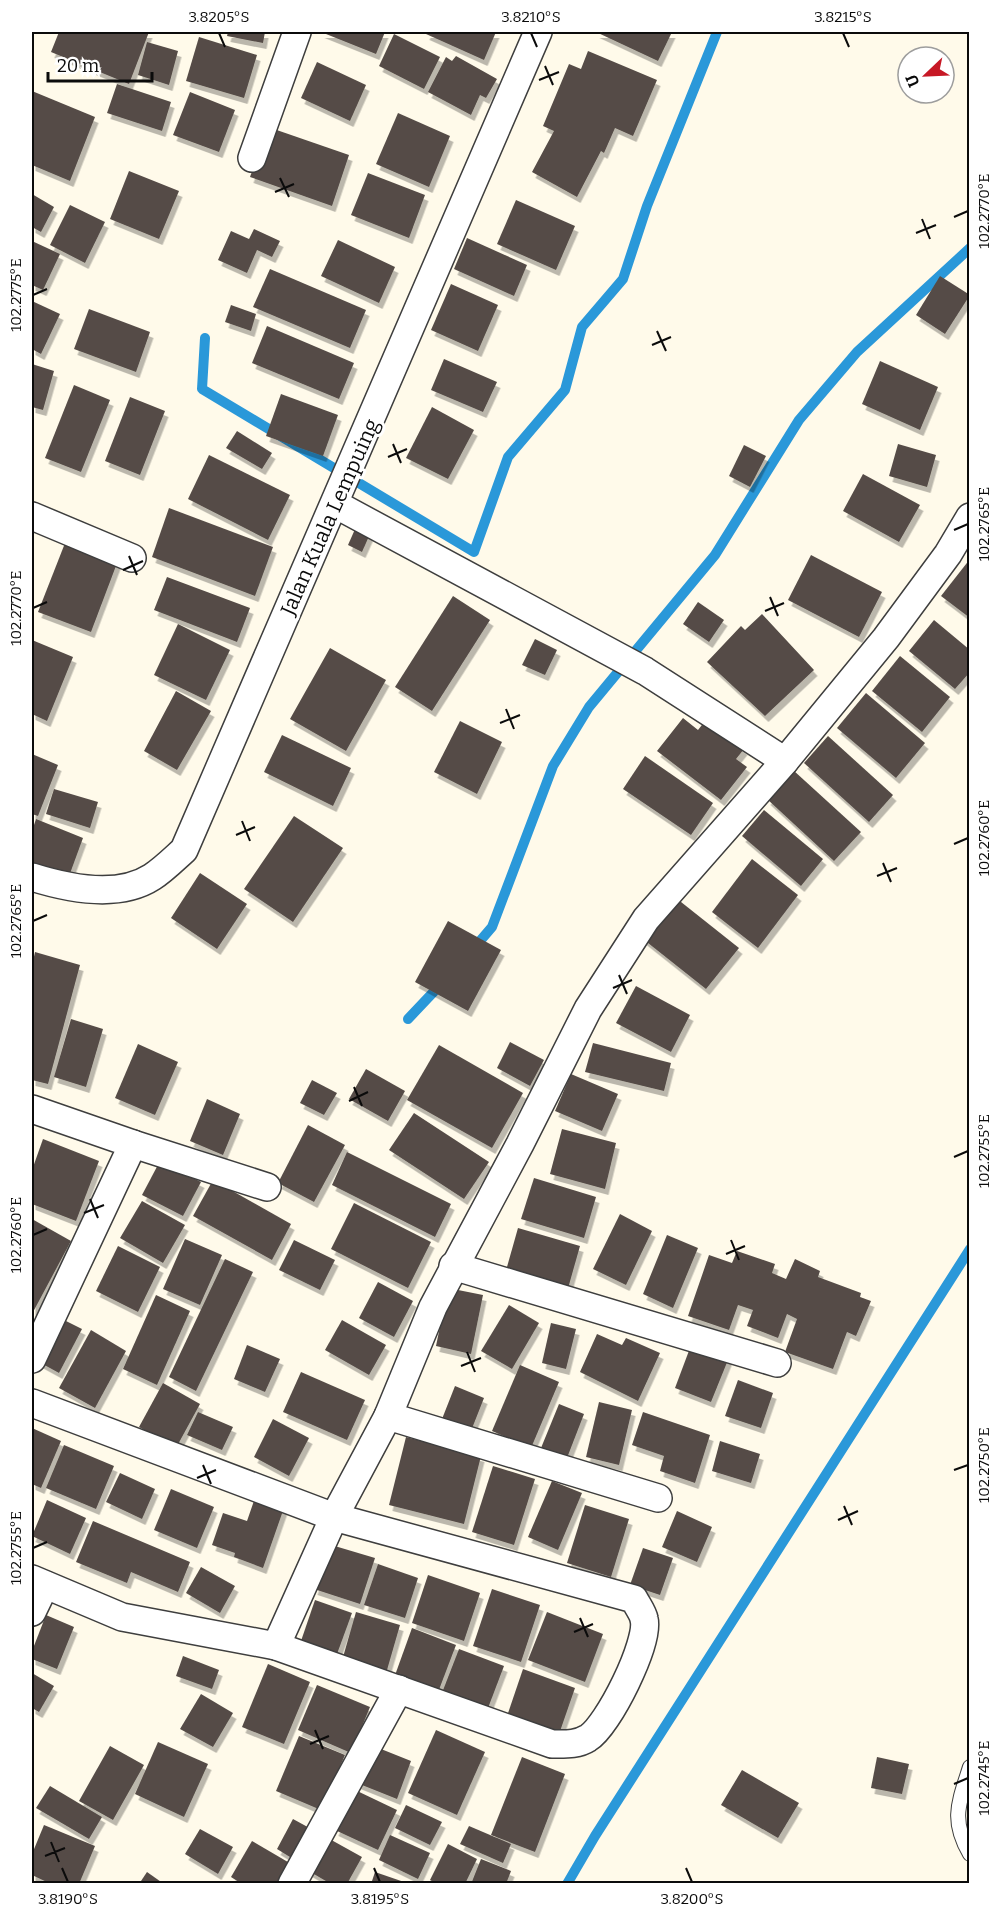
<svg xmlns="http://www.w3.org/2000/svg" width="1001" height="1915" viewBox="0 0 1001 1915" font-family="Bitter,serif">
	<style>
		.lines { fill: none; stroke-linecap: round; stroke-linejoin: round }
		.stream { stroke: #2a98d9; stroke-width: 10 }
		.building { fill: #554c47; filter: url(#shadow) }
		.lane-casing { stroke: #3e3e3e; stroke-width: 16 }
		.street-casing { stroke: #3e3e3e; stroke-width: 30 }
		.lane { stroke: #fff; stroke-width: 14 }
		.street { stroke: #fff; stroke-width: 27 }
		.ticks { fill: none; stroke: #0b0b0b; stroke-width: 2 }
		.labels { text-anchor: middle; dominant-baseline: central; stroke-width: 6; stroke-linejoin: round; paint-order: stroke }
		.street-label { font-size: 21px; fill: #0b0b0b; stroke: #fff }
		.neatline { fill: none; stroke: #0b0b0b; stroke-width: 2 }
		.ticks-label { font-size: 15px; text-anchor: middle; fill: #0b0b0b }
	</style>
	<defs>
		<filter id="shadow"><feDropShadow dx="3.5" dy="6" stdDeviation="0" flood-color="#0004"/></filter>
	</defs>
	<rect width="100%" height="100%" fill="#fffaea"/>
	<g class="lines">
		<g class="stream">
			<path d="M205,338L202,389L474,552L508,457L565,390L582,327L623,279L647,206L717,32"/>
			<path d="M474,948L492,927L553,766L589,707L715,555L799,420L857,352L970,248"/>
			<path d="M408,1019L443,982"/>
			<path d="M567,1884L595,1836L970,1249"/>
		</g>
	</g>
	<g class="building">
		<path d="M59,32H149L129,84L51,52Z"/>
		<path d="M228,32H265L263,43L227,36Z"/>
		<path d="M321,32H385L376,54Z"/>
		<path d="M427,32H496L484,60L426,34Z"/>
		<path d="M596,32H672L658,61Z"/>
		<path d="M394,34L440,57L424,89L379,66Z"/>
		<path d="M199,37L257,55L244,98L186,81Z"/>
		<path d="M147,42L178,51L169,85L138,75Z"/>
		<path d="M588,51L657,80L633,136L615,128L604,153L601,151L577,197L532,172L554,131L543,126L569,64L581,69Z"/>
		<path d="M456,56L497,79L486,98L480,95L471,115L428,92L446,57L452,61Z"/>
		<path d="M317,62L366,85L350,121L301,98Z"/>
		<path d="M117,84L171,102L162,131L107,113Z"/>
		<path d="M32,91L95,117L70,181L32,165Z"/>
		<path d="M190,92L235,110L219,152L173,135Z"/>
		<path d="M398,113L450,136L429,187L376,164Z"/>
		<path d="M268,127L349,155L332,206L250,177Z"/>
		<path d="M129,171L179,191L159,239L110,219Z"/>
		<path d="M368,173L425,195L409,238L351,215Z"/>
		<path d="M32,194L54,207L41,232L32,227Z"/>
		<path d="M516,200L575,226L556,270L497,244Z"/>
		<path d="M70,205L105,222L85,263L50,245Z"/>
		<path d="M254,229L280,241L272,257L257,250L247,273L218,260L231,231L249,239Z"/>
		<path d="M467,238L527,265L514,296L454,269Z"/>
		<path d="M338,240L395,267L379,303L321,276Z"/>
		<path d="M32,241L60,254L43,290L32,285Z"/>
		<path d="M270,269L366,310L350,348L253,307Z"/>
		<path d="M940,276L970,295L945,334L916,315Z"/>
		<path d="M451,284L498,305L478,351L431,330Z"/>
		<path d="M32,301L60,314L41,354L32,349Z"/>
		<path d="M231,305L256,314L251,331L225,322Z"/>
		<path d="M89,309L150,332L136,372L74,349Z"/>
		<path d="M267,326L354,363L339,399L252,363Z"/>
		<path d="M444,359L497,382L483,412L431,390Z"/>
		<path d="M880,361L938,387L920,430L862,404Z"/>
		<path d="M32,364L54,371L43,410L32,407Z"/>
		<path d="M74,385L110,400L81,472L45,458Z"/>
		<path d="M281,394L338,415L323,456L266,436Z"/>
		<path d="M130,397L165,411L140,475L105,461Z"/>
		<path d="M432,407L474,430L448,479L406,458Z"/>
		<path d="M237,431L272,453L262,469L226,448Z"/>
		<path d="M898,444L936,455L927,487L889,476Z"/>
		<path d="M744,445L766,456L750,487L729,476Z"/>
		<path d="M209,455L290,495L268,540L188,499Z"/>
		<path d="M863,474L920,505L899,542L843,511Z"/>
		<path d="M169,508L273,547L255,596L152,557Z"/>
		<path d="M356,527L370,534L362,552L348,545Z"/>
		<path d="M67,538L119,558L91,632L38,612Z"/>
		<path d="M811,555L882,592L859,637L788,600Z"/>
		<path d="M970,559V618L941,596Z"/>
		<path d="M167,577L250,608L237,642L154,610Z"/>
		<path d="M453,596L490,620L432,711L395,687Z"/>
		<path d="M698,602L724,620L709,642L683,624Z"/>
		<path d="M762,614L814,670L765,716L707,662L741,626L745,630Z"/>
		<path d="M934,620L970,650V672L955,689L909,651Z"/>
		<path d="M178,624L230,650L206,700L154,675Z"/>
		<path d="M535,639L557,650L545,675L522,665Z"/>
		<path d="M32,640L73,657L47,721L32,714Z"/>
		<path d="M330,648L386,680L346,751L290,719Z"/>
		<path d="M900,656L950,697L922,732L872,691Z"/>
		<path d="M176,691L211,711L177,770L144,751Z"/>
		<path d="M866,693L925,743L896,778L837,728Z"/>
		<path d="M683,718L698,730L705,721L744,749L736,759L747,767L721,800L657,751Z"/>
		<path d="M460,721L502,742L477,794L434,772Z"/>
		<path d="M282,735L351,768L333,806L264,772Z"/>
		<path d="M828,736L893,795L869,822L804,763Z"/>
		<path d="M32,754L58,765L38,816L32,814Z"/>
		<path d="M645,756L713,803L691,835L623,789Z"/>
		<path d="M793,770L861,832L834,861L767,799Z"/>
		<path d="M54,789L98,802L90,828L46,814Z"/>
		<path d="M764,810L823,859L801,886L742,836Z"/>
		<path d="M294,816L343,848L293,922L244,889Z"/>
		<path d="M36,819L83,838L68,879L32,865V831Z"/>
		<path d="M752,859L798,895L758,948L712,912Z"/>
		<path d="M200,873L247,904L217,949L171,918Z"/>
		<path d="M676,898L739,948L706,989L643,939Z"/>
		<path d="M448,921L501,950L468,1011L415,982Z"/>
		<path d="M35,952L80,965L48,1084L32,1080V966Z"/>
		<path d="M636,986L690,1015L671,1052L616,1023Z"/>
		<path d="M71,1019L103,1029L86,1087L54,1077Z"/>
		<path d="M510,1042L544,1060L530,1086L497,1068Z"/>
		<path d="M593,1043L671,1063L664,1091L585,1072Z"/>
		<path d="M138,1044L178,1062L155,1115L115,1098Z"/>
		<path d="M439,1045L523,1093L492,1148L407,1100Z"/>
		<path d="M366,1069L405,1091L388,1121L349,1099Z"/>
		<path d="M571,1074L618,1094L602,1131L555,1111Z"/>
		<path d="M312,1080L337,1093L324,1115L300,1103Z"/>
		<path d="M207,1099L240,1114L223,1155L190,1141Z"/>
		<path d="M414,1113L489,1162L464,1199L389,1150Z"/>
		<path d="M308,1125L345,1145L314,1202L278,1183Z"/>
		<path d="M562,1129L616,1143L605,1189L550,1174Z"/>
		<path d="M43,1139L99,1161L76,1221L32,1204V1170Z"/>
		<path d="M347,1152L451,1204L435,1237L332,1185Z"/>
		<path d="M160,1161L201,1182L183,1216L142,1195Z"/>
		<path d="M534,1178L596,1197L584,1238L521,1219Z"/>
		<path d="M213,1180L291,1224L272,1260L193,1216Z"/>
		<path d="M142,1201L185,1225L163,1263L120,1238Z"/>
		<path d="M354,1203L431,1242L408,1288L331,1249Z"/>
		<path d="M620,1214L652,1231L626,1285L593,1269Z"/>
		<path d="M32,1219L71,1241L32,1314Z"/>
		<path d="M518,1228L580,1246L567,1292L505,1274Z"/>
		<path d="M667,1235L698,1248L673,1308L643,1294Z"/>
		<path d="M185,1239L222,1255L200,1305L163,1289Z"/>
		<path d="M294,1240L335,1260L320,1290L279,1270Z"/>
		<path d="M118,1246L160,1267L138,1312L96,1291Z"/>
		<path d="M737,1251L775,1264L772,1273L786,1279L795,1259L820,1271L818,1277L861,1293L860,1297L871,1301L856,1336L847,1332L833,1369L785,1352L797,1319L787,1314L778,1338L747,1326L753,1310L738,1305L729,1330L688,1316L709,1255L732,1263Z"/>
		<path d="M225,1259L253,1272L196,1391L169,1377Z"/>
		<path d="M378,1282L413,1301L394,1337L359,1318Z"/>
		<path d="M448,1288L483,1295L471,1354L436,1346Z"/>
		<path d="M156,1295L190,1311L157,1385L123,1369Z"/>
		<path d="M509,1305L539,1323L512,1369L481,1351Z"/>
		<path d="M62,1319L82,1329L59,1373L39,1362Z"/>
		<path d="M342,1320L386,1345L369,1375L325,1350Z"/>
		<path d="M551,1323L576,1329L566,1369L542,1363Z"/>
		<path d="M91,1330L126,1351L95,1408L59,1388Z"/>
		<path d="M597,1334L622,1345L626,1338L660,1353L638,1401L580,1372Z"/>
		<path d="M693,1340L730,1355L711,1402L675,1388Z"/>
		<path d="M247,1345L280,1359L265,1392L234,1379Z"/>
		<path d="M520,1365L559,1382L531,1448L492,1431Z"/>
		<path d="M301,1372L365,1400L347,1440L283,1412Z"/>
		<path d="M738,1380L773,1393L761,1428L725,1416Z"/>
		<path d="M163,1383L200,1404L176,1448L139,1427Z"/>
		<path d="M455,1386L484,1398L471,1431L442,1419Z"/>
		<path d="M599,1402L632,1410L619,1465L586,1457Z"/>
		<path d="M559,1404L584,1414L567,1458L541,1448Z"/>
		<path d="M198,1412L233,1427L222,1450L187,1435Z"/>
		<path d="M643,1412L710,1435L695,1483L660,1471L664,1456L632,1445Z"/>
		<path d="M273,1419L309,1438L289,1476L254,1457Z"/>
		<path d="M32,1428L61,1441L41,1488L32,1484Z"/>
		<path d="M406,1437L481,1456L464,1524L389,1505Z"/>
		<path d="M720,1441L760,1454L751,1483L712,1471Z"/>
		<path d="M64,1445L114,1466L96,1509L46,1488Z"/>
		<path d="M493,1466L535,1479L514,1545L472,1532Z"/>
		<path d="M120,1473L155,1489L142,1519L106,1502Z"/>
		<path d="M552,1481L582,1493L558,1550L528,1537Z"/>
		<path d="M171,1489L214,1507L197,1548L154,1530Z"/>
		<path d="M256,1495L285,1505L263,1568L234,1557L235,1553L212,1545L223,1513L247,1521Z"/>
		<path d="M47,1500L86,1518L70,1554L32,1536Z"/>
		<path d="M585,1505L629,1519L611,1577L567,1563Z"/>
		<path d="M677,1511L712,1527L697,1562L662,1547Z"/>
		<path d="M93,1521L190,1562L178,1592L131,1572L127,1583L76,1562Z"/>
		<path d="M328,1544L375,1558L360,1604L314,1589Z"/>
		<path d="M643,1548L673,1558L660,1595L630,1585Z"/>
		<path d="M378,1564L418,1578L405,1618L364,1605Z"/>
		<path d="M201,1567L235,1586L220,1613L186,1593Z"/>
		<path d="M428,1575L480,1593L464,1641L412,1623Z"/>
		<path d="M492,1589L540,1605L521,1662L473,1646Z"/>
		<path d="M315,1600L352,1613L337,1654L301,1641Z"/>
		<path d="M356,1612L400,1625L385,1677L341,1664Z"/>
		<path d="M547,1612L603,1634L585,1682L528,1660Z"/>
		<path d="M46,1615L74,1627L57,1669L32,1659V1651Z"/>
		<path d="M412,1628L456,1645L437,1695L394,1678Z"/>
		<path d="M459,1649L504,1666L485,1716L440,1698Z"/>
		<path d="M183,1656L219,1670L212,1689L176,1676Z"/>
		<path d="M268,1664L310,1682L284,1744L242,1727Z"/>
		<path d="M523,1669L575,1688L557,1740L505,1722Z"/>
		<path d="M32,1673L54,1686L39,1712L32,1708Z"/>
		<path d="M317,1685L370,1707L351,1753L298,1730Z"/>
		<path d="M201,1694L233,1713L213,1747L180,1729Z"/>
		<path d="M436,1730L485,1752L457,1815L408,1793Z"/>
		<path d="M299,1736L345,1755L321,1810L276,1791Z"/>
		<path d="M158,1742L208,1764L184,1817L135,1794Z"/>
		<path d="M371,1745L411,1761L397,1799L357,1783Z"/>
		<path d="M110,1746L144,1765L113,1820L79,1801Z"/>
		<path d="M522,1757L565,1774L535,1852L491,1835Z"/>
		<path d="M877,1757L909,1764L902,1794L871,1788Z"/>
		<path d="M742,1770L799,1803L778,1838L721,1805Z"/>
		<path d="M50,1786L102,1817L89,1839L36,1808Z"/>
		<path d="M353,1789L397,1810L378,1850L335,1830Z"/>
		<path d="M406,1805L442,1822L430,1845L395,1828Z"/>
		<path d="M293,1819L315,1831L298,1862L277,1849Z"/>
		<path d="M44,1825L95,1846L79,1884H51L32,1875V1854Z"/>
		<path d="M469,1826L511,1844L503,1863L460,1844Z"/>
		<path d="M200,1829L233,1847L218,1874L185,1854Z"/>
		<path d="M390,1835L430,1853L418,1879L379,1860Z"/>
		<path d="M326,1837L362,1857L347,1884H331L307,1870Z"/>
		<path d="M252,1841L293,1865L282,1884H242L231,1877Z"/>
		<path d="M448,1844L477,1859L465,1884H437L430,1880Z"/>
		<path d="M481,1859L511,1871L506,1884H471Z"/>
		<path d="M147,1872L164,1884H139Z"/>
		<path d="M375,1872L407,1883V1884H371Z"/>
	</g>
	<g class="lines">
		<defs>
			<path id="lane" d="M970,1767C959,1802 950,1820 970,1854"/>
			<g id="street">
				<path d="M252,158L297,32"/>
				<path d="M335,504L645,671L785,761"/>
				<path d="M32,516L132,558"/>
				<path d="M32,877C67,888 118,899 152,877C163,870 174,859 184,850L538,32"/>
				<path d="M32,1109L133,1144L32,1359"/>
				<path d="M133,1144L267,1187"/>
				<path d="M453,1266L777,1363"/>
				<path d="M32,1403L334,1517L634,1599C637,1605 643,1613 644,1619C650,1642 608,1726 588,1738C577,1745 565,1744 552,1744L276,1646L122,1617L32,1579"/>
				<path d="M388,1416L658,1498"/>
				<path d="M32,1612L45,1585"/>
				<path d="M276,1646L334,1517L388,1416L433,1307L520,1144L588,1009L646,919L785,761L886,638L948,554L970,517"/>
				<path d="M292,1884L399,1689"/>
			</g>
		</defs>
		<use href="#lane" class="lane-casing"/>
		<use href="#street" class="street-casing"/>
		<use href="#lane" class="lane"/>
		<use href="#street" class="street"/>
	</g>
	<path class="ticks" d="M219,33L225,47M531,33L537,47M843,33L849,47M545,66L553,85M539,80L559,72M280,178L289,197M275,192L294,184M954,217L968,211M922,219L930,239M916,233L936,225M33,295L47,289M657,331L666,351M652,345L671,337M393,444L401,463M388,457L407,449M954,530L968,524M129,556L137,575M123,570L143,561M770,597L778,616M33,608L47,602M765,611L784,603M506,709L514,729M500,723L520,715M242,821L250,841M236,835L255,827M954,844L968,838M883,863L891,882M877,876L897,868M33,921L47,915M619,975L627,994M613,988L632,980M354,1087L362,1106M349,1101L368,1092M954,1157L968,1151M90,1199L98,1218M84,1213L104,1205M33,1235L47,1229M731,1240L739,1260M726,1254L745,1246M467,1352L475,1372M461,1366L481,1358M203,1465L211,1484M954,1470L968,1465M197,1478L216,1470M844,1506L852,1525M838,1520L858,1511M33,1548L47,1542M580,1618L588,1637M574,1632L593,1624M315,1730L323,1749M310,1744L329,1736M954,1784L968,1778M51,1842L59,1862M45,1856L65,1848M62,1868L68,1882M374,1868L380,1882M686,1868L692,1882"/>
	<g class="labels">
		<g class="street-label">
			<text transform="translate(330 517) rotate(-66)">Jalan Kuala Lempuing</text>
		</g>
	</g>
	<rect width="1001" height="1915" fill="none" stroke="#ffffff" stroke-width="66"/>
	<g transform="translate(926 75) rotate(247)"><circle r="28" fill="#ffffff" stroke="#9d9d9d" stroke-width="1.5"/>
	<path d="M0-4.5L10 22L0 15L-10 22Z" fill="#c71825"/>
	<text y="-9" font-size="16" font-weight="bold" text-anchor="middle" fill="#0b0b0b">U</text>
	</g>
	<path d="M48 72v9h104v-9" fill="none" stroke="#0b0b0b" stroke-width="3"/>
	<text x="57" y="72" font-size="18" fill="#0b0b0b" stroke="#ffffff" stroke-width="4.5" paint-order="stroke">20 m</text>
	<rect x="33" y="33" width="935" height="1849" class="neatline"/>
	<g class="ticks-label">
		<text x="219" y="22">3.8205°S</text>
		<text x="531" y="22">3.8210°S</text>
		<text x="843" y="22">3.8215°S</text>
		<text transform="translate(984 211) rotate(-90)" y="5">102.2770°E</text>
		<text transform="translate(16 295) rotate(-90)" y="5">102.2775°E</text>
		<text transform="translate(984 524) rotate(-90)" y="5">102.2765°E</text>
		<text transform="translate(16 608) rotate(-90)" y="5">102.2770°E</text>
		<text transform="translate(984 838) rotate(-90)" y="5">102.2760°E</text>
		<text transform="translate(16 921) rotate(-90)" y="5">102.2765°E</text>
		<text transform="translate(984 1151) rotate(-90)" y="5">102.2755°E</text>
		<text transform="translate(16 1235) rotate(-90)" y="5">102.2760°E</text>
		<text transform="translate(984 1465) rotate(-90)" y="5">102.2750°E</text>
		<text transform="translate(16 1548) rotate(-90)" y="5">102.2755°E</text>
		<text transform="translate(984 1778) rotate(-90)" y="5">102.2745°E</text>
		<text x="68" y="1904">3.8190°S</text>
		<text x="380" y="1904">3.8195°S</text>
		<text x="692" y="1904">3.8200°S</text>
	</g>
</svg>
